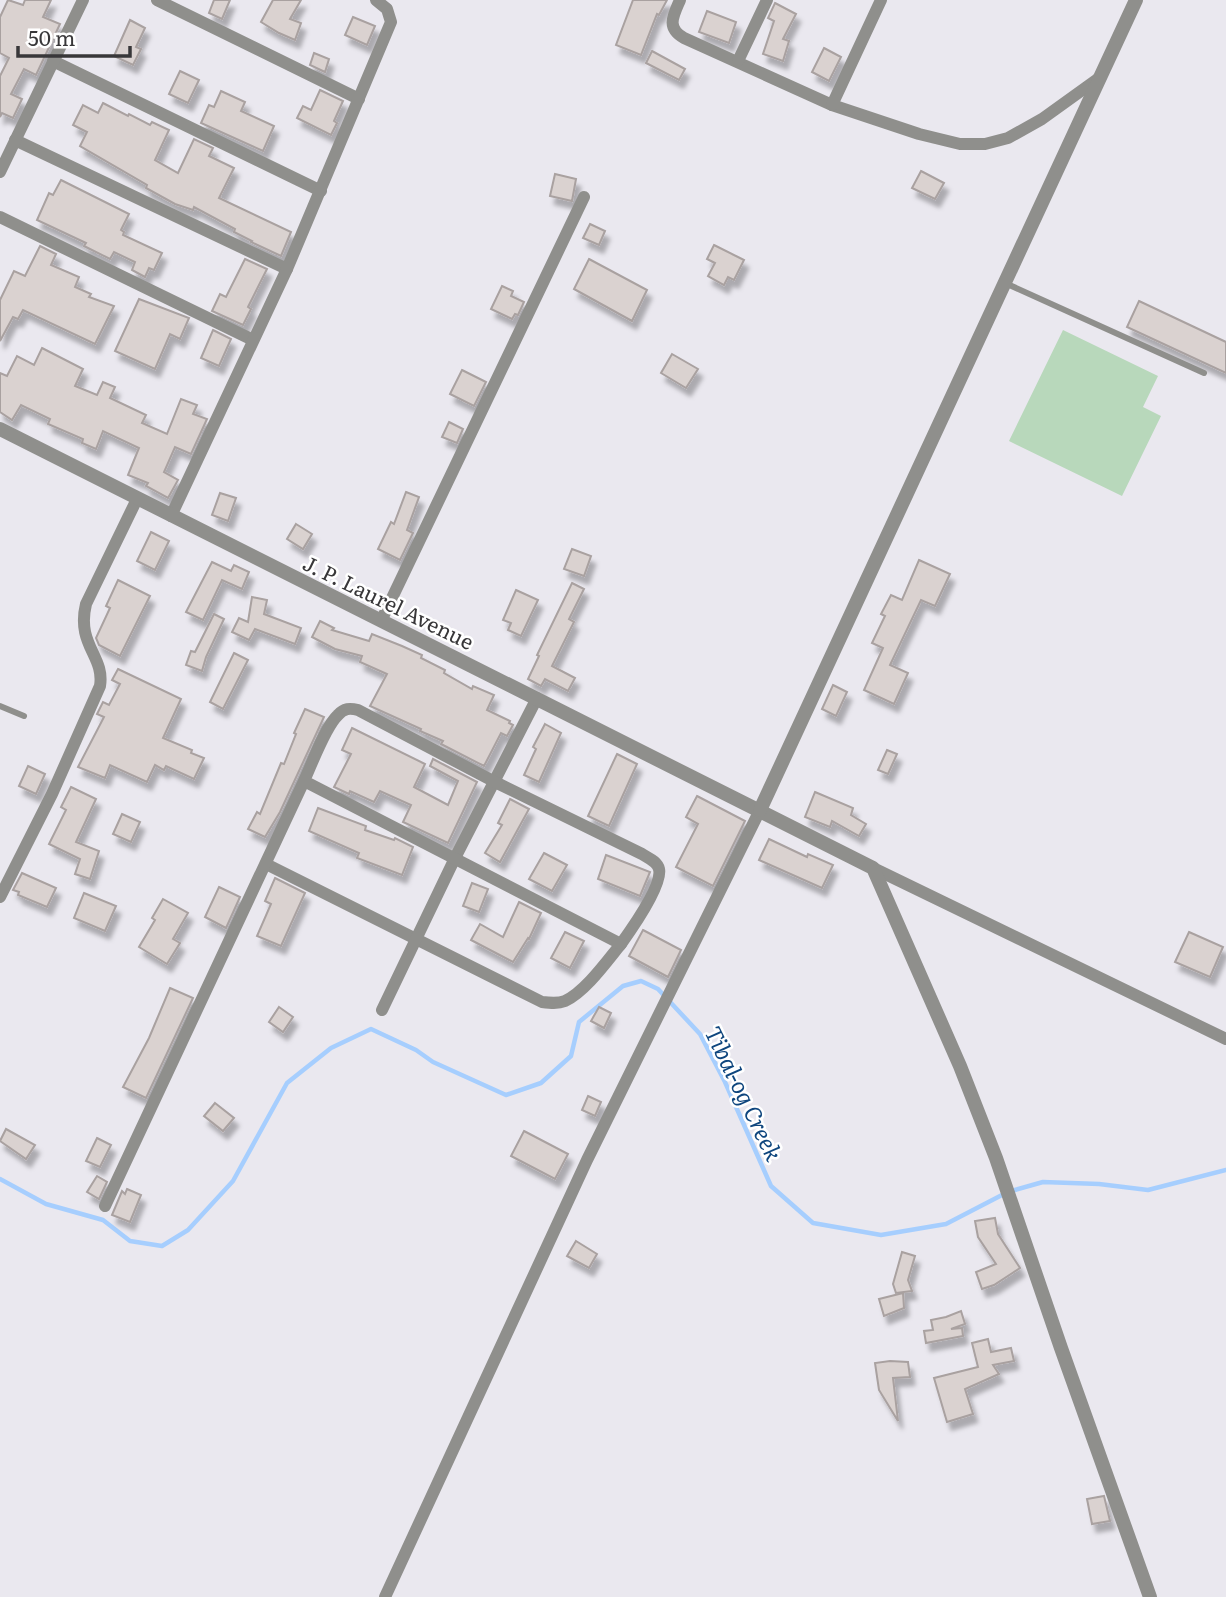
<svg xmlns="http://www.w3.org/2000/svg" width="1226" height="1597" viewBox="0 0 1226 1597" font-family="Literata,serif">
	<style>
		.green { fill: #b8d8bb }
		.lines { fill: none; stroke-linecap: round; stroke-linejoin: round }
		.stream { stroke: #a6cefe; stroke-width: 4.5 }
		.building { fill: #dad2d0; stroke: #a9a1a0; stroke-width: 2; filter: url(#shadow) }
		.service { stroke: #8f8f8c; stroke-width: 6 }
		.minor { stroke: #8f8f8c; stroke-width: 12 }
		.tertiary { stroke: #8f8f8c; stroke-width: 14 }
		.labels { text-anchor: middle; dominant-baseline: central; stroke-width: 5; stroke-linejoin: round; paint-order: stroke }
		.street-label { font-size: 21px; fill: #383739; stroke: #fff }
		.water-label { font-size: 23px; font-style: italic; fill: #0f467e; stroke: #fff }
	</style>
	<defs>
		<filter id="shadow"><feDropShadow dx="4.5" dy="8" stdDeviation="2" flood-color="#0004"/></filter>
	</defs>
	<rect width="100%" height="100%" fill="#eae8ef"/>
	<path class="green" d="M1063,330L1158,376L1143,407L1161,416L1122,496L1009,441Z"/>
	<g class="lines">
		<g class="stream">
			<path d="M0,1179L46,1204L103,1220L130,1241L162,1246L188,1230L233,1181L287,1083L331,1048L371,1029L416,1050L433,1062L506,1095L541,1083L571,1056L579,1022L623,986L641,981L658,989L700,1034L725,1082L771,1186L813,1223L881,1235L946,1224L1002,1195"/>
			<path d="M1015,1190L1043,1182L1099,1184L1148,1190L1226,1170"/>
		</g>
	</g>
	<g class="building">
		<path d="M8,0L23,5L25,0H51L43,17L60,24L36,75L24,69L11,94L22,99L13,118L2,113L0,117V76L9,58L0,53V17Z"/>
		<path d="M214,0H230L222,19L209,13Z"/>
		<path d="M273,0H301L290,19L301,23L295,40L279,33L261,22Z"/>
		<path d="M633,0H667L659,15L657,14L641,55L616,45Z"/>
		<path d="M775,3L796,14L783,39L789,41L783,61L763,54L774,21L768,18Z"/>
		<path d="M707,11L736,22L729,43L699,32Z"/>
		<path d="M353,17L375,26L367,45L345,35Z"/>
		<path d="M130,20L145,28L136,47L141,49L133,65L114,56Z"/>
		<path d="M824,48L841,57L829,81L812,72Z"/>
		<path d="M652,51L685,69L679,80L646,63Z"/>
		<path d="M314,53L329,59L325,72L310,65Z"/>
		<path d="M180,71L199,80L188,103L169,94Z"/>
		<path d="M320,90L343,101L334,121L337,123L331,135L297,118L303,106L311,110Z"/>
		<path d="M221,91L245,102L241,111L274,126L263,151L201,123L209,105L214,107Z"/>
		<path d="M103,103L128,116L129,114L150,125L152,122L169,130L155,160L178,173L194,139L213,148L209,156L234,168L219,198L291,232L281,256L251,242L252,241L234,232L235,229L194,207L193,210L175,204L146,188L147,185L80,146L87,132L73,125L83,105L98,113Z"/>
		<path d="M921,171L944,183L935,199L912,188Z"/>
		<path d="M555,174L576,179L572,201L550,196Z"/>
		<path d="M61,180L129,214L121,230L124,232L123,235L162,253L154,270L149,268L145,277L132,270L135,262L114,252L110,259L84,246L86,243L37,220L49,193L53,195Z"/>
		<path d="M590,224L605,231L599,245L583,238Z"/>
		<path d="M714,245L744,260L734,280L728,277L724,285L708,276L715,263L707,259Z"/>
		<path d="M40,246L56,254L51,265L79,277L75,287L91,294L89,297L114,306L95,344L23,310L18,319L13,317L0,341V300L14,271L25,276Z"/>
		<path d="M245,259L267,269L248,307L251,309L243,325L212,311L220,294L226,297Z"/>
		<path d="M589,259L647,290L632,321L574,289Z"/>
		<path d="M502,286L513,291L511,296L524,302L518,315L515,314L512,319L491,309Z"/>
		<path d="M139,299L189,318L180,339L170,334L155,369L115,351Z"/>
		<path d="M1139,301L1226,342V373L1127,327Z"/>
		<path d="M213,330L231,339L219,366L201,358Z"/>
		<path d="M42,348L83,369L75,386L97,395L103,382L115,387L110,398L146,415L142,423L167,434L181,399L197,405L193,414L207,419L191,454L175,447L164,472L178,480L168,498L146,486L148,483L128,475L139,448L103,431L96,449L82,443L83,439L48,424L50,419L21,405L12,420L0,412V373L7,376L17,356L34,365Z"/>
		<path d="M672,354L698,369L686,388L661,373Z"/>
		<path d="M462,370L486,382L474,406L450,394Z"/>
		<path d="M449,422L463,429L457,443L442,437Z"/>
		<path d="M406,492L419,497L407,530L413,533L400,560L378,549L391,522L394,524Z"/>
		<path d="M220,493L236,498L228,521L212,515Z"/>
		<path d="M296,524L312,534L303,549L287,539Z"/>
		<path d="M151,532L169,541L155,570L137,561Z"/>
		<path d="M572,549L591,556L584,576L564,569Z"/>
		<path d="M919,560L950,574L935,606L921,600L890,665L908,673L894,704L864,690L883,648L872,643L885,616L881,614L891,595L902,600Z"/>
		<path d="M212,562L231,571L234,565L249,572L242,589L222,580L203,620L186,612Z"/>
		<path d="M118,580L150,596L120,656L99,645L96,638L110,608L106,606Z"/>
		<path d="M572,583L584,589L569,619L574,622L552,666L575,678L568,691L545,679L541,686L528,679L539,656L537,655Z"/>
		<path d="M516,590L538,600L521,636L508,630L511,623L503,620Z"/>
		<path d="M252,597L267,600L264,614L301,628L295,644L255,629L249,640L232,632L239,618L248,622Z"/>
		<path d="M214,614L224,619L206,657L202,671L186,665L191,651L195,652Z"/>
		<path d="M320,621L334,628L332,630L369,641L372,634L402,646L422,655L421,658L445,670L444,673L472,689L473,686L494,695L487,710L510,721L509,723L513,725L507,736L501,733L484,766L441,744L443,741L420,731L421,729L370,706L387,674L360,662L362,656L335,649L312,637Z"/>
		<path d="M234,653L248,660L223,709L210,702Z"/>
		<path d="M118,669L181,699L163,738L192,750L191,753L204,758L194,779L166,766L164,770L155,765L147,782L110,765L105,778L78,767L104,717L97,714L103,702L109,705L120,684L112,680Z"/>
		<path d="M833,685L847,692L836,716L822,709Z"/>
		<path d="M305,709L324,717L280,812L265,837L248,829L257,812L260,814L281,763L284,764L296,734L294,733Z"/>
		<path d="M545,724L561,733L539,782L524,775L536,749L533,747Z"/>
		<path d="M352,728L425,764L414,787L448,805L458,781L430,766L433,759L477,782L448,843L403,822L411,805L380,791L374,802L350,791L349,794L334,787L351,754L342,750Z"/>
		<path d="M887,750L897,754L888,774L878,770Z"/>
		<path d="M617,754L637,764L609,826L588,816Z"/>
		<path d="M28,766L45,774L36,794L19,786Z"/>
		<path d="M71,787L96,799L76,842L99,851L90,879L75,874L80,859L49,844L66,810L61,807Z"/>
		<path d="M815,792L853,808L851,815L866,824L859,836L832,821L830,827L805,817Z"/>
		<path d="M697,796L745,821L713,886L676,867L698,824L686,817Z"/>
		<path d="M510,799L529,809L500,862L485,853L502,825L498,823Z"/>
		<path d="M318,808L366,826L365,830L394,840L395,838L413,847L402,875L357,858L359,853L309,831Z"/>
		<path d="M122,814L140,822L131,842L113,834Z"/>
		<path d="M769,839L807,857L808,854L833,865L822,888L759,860Z"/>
		<path d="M544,853L567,865L552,891L529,879Z"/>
		<path d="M606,855L650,872L640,896L598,879Z"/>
		<path d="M22,873L56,888L47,907L18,895L19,892L13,890Z"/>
		<path d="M275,878L305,893L281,946L257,936L271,904L265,901Z"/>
		<path d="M472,883L488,889L479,912L463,906Z"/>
		<path d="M219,887L240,897L226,928L205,917Z"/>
		<path d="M84,893L116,906L105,931L74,918Z"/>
		<path d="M163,899L188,913L173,939L180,943L167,964L139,947L155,920L152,918Z"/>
		<path d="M519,902L541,913L529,939L528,938L513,962L471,940L480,924L503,937Z"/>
		<path d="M643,930L681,950L668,977L629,956Z"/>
		<path d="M565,932L584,941L570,968L551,958Z"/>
		<path d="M1189,932L1223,947L1210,977L1175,962Z"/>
		<path d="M170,988L193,998L146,1098L123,1087L149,1038Z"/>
		<path d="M279,1007L293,1017L283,1032L269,1022Z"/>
		<path d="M599,1007L611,1013L604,1028L591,1021Z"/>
		<path d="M588,1096L601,1102L595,1116L582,1110Z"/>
		<path d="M215,1103L234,1118L223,1131L204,1116Z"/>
		<path d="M6,1129L35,1145L26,1159L0,1141Z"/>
		<path d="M524,1131L568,1154L555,1179L511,1156Z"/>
		<path d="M97,1138L111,1145L100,1167L86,1161Z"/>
		<path d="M97,1176L107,1182L99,1199L87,1192Z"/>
		<path d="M127,1189L141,1195L130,1222L112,1215L122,1191L125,1194Z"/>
		<path d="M995,1218L998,1234L1020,1268L994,1285L982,1289L976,1272L996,1264L978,1237L975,1221Z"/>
		<path d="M576,1241L597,1254L589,1268L567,1256Z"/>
		<path d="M902,1252L915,1256L908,1280L912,1291L896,1293L893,1284Z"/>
		<path d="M903,1293L904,1308L884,1316L879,1299Z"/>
		<path d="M961,1311L965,1324L951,1329L962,1328L963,1336L926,1343L924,1331L933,1330L931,1320L946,1317Z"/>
		<path d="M988,1339L991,1352L1011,1348L1014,1361L993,1365L999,1374L965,1389L973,1414L947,1422L934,1378L978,1367L972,1343Z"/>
		<path d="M890,1361L908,1362L910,1377L893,1378L898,1421L879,1390L875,1363Z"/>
		<path d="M1104,1496L1110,1521L1092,1524L1087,1499Z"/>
	</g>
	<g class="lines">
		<g class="service">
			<path d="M1005,283L1204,373"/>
			<path d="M0,706L24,716"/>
		</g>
		<g class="minor">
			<path d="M157,0L359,99"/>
			<path d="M680,0C673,16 666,28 684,38L832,105L919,134L960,144H985L1008,138L1042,119L1099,78"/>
			<path d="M53,61L321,191"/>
			<path d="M738,61L767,0"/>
			<path d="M832,105L881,0"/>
			<path d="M15,140L287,269"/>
			<path d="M0,172L83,0"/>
			<path d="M0,217L253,340"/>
			<path d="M171,516L287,269L391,22L387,9L376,0"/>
			<path d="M381,621L584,197"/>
			<path d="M266,864L542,1002C550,1003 558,1004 565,1001C585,992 607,961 621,944"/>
			<path d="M873,868L1226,1039"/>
			<path d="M0,897L52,794L100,686C105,656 76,645 86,604L137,499"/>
			<path d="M382,1010L455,858L537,698"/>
			<path d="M105,1206L304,781C312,764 325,727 338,715C344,708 350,708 358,710L495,782L642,854C648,858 657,861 659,869C663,885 631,930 621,944L304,781"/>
			<path d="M385,1597L587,1160L760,810"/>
		</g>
		<g class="tertiary">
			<path d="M0,429L873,868L960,1066L996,1158L1061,1348L1150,1597"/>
			<path d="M760,810L1136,0"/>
		</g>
	</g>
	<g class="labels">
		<g class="street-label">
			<text transform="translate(389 601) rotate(26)">J. P. Laurel Avenue</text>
		</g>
		<g class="water-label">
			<text transform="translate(745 1093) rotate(64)">Tibal-og Creek</text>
		</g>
	</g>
	<path d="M18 46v10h112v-10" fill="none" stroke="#383739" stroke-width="3.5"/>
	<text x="28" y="46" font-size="21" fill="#383739" stroke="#ffffff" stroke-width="5" paint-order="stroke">50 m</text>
</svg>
